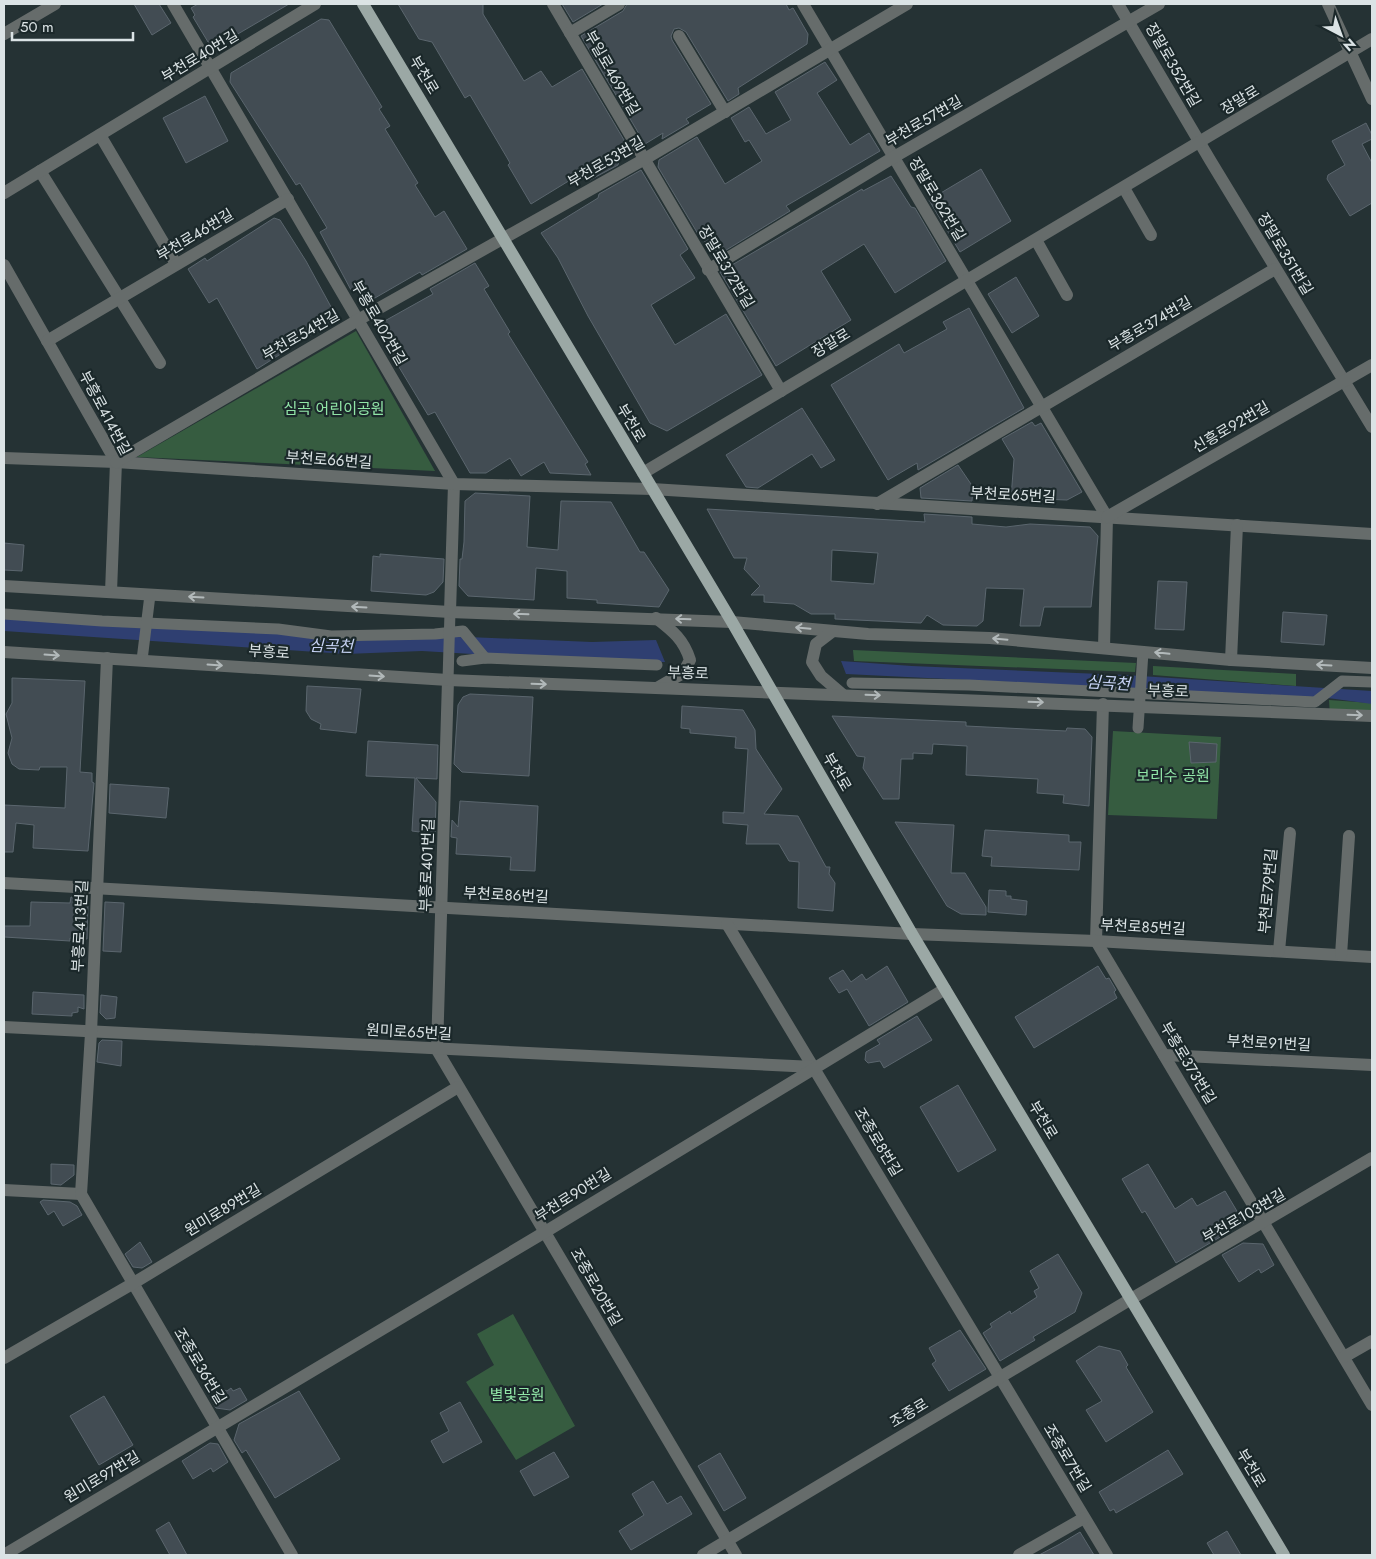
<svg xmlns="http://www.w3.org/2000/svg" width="1376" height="1559" viewBox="0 0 1376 1559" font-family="Jost,'Noto Sans KR',sans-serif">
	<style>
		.green { fill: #365c40 }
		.water { fill: #2f3f71 }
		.building { fill: #424c53; stroke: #5b666e; fill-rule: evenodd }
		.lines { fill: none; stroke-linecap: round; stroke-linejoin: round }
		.pedestrian { stroke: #666c6b; stroke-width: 11 }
		.minor { stroke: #666c6b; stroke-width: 12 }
		.tertiary { stroke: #666c6b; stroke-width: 12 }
		.primary { stroke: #9ba8a5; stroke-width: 12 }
		.oneway { stroke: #b2b9ba }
		.labels { text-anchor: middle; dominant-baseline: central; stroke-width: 4.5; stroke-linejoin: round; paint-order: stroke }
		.street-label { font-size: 15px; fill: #dbe3e5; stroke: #1b282a }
		.park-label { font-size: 15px; fill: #91e5a7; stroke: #1b282a }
		.water-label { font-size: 16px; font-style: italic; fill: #c7d3f4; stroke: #1b282a }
	</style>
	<rect width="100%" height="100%" fill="#253234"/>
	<g class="green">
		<path d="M356,331L435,471L137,457Z"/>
		<path d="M853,650L1136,663L1135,672L854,661Z"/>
		<path d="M1153,666L1296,674V686L1153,675Z"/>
		<path d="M1329,700L1372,703V717H1330Z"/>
		<path d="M1113,731L1221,737L1217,819L1108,815Z"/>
		<path d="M513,1314L575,1426L516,1460L466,1382L494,1365L477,1334Z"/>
	</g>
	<g class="water">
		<path d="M4,618L592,642L656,640L665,662H608L422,651L346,654L4,631Z"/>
		<path d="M841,661L912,666L1125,675L1372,691V704L1328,698L846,674Z"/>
	</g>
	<g class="building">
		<path d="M134,4H159L171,23L152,35Z"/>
		<path d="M198,4H289L219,45L208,42L193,17L195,15L191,8Z"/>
		<path d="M398,4H483V14L524,81L541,71L552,87L582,69L624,140L618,165L590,180L585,171L531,204L508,165L510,163L506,156L470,95L465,98L432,42L419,39Z"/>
		<path d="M562,4H603L573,22Z"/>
		<path d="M627,4H786L789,10L793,8L808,34L807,44L738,88L739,94L728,101L686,32L679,28L674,29L671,36L672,40L711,104L686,119L689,123L662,139L663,133L645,144L581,36L623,11Z"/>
		<path d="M321,19L329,20L382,107L379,109L390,126L385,129L418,183L415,185L435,217L444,211L467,249L422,275L420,272L368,302L363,300L355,288L351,290L320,232L327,228L300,183L296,185L230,82L231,73Z"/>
		<path d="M825,62L837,80L817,93L850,145L869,133L880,151L786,206L790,211L723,252L709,249L703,238L701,239L658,167L659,160L697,137L725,184L762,161L749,140L745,142L731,118L749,107L766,134L791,120L775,92Z"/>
		<path d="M205,96L228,141L186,163L163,118Z"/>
		<path d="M1366,123L1372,135V139L1362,144L1372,163V203L1350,216L1327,179L1328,175L1345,165L1332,141Z"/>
		<path d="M981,169L1011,221L960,252L929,200Z"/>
		<path d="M641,170L688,249L680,255L695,278L651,305L675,345L726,314L762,375L667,431L650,423L588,316L558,258L541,233L598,198L599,194Z"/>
		<path d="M891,176L911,207L915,208L946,261L895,293L864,244L821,271L851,320L776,366L720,272L862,189L863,191Z"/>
		<path d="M274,218L280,220L306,261L336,316L335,322L325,329L323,327L257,369L217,298L209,303L188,269L205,258L207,261Z"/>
		<path d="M475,263L489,286L484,289L510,332L508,334L588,462L585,464L591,475L550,473L544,462L521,476L510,458L486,473H470L435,412L428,415L379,334L381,323L433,294L430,289Z"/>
		<path d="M1016,277L1039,316L1012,333L988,294Z"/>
		<path d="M969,308L1024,408L918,470L917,463L888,480L831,385L899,344L904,353L947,329L943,322Z"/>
		<path d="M802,408L835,460L821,468L812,454L758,488L746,487L726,455Z"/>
		<path d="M1032,422L1035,426L1041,423L1082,492L1067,500L1011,498L1014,459L1002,439Z"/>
		<path d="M958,465L973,487L972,501L921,498L920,488Z"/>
		<path d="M475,493L530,496L527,547L558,550L561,501L611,502L640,552H644L669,590L659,607L597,603V600L567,598V571L536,568L534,600L468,596L459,586L460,559H462L464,542L465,501Z"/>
		<path d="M707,509L925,522L924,514L972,517V524L1006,527L1030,524L1090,527L1098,536L1091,607H1044L1040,626H1020L1024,589L986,588L983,621L977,626L943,625L927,615L921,623L835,619V614H811L794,604L764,602V595H751L760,586L744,569L747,558H734ZM832,550L878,553L874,584L831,581Z"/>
		<path d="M4,543L24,545L22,571L4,570Z"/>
		<path d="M380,554L444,559L443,582L434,592L426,595L371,591L373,556L380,557Z"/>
		<path d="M1158,581L1187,582L1184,630L1155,629Z"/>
		<path d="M1283,612L1327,615L1324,645L1281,642Z"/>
		<path d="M12,678L85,681L80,772L92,773V782L94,783L88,851L33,848L34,825L16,823L13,852H4V805L65,808L67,767H40L39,770L19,769L12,764L8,753L12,738L6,714L12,703Z"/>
		<path d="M307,686L361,689L356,733L320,729L321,724L311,719L306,711Z"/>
		<path d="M470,694L533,697L529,776L462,772L454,764L458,705L463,697Z"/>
		<path d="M682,706L743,710L755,730L756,749L782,789L764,814L798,816L826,867H830L829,874L835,883L833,911L798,908L799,862L789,861L779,844H746L748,825L723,823V812L744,813L748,749L735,748L736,737L690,733V729L681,728Z"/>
		<path d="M832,716L966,722V726L1066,731L1067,728L1085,729L1092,737L1089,806L1063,803L1064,795L1037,793L1038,779L966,775L967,746L933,744L932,754L913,753V759H901L899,799H883L863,768L865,757L857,756Z"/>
		<path d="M368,741L438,745L437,779L416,778L436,802L435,834L412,831L415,778L366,776Z"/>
		<path d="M1189,742L1217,744L1216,762L1191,763Z"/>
		<path d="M110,784L169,788L166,818L109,813Z"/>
		<path d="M460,801L538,806L535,871L510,870L511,857L456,854L457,838L451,837L452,820L458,827Z"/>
		<path d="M895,822L954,825L951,873H965L986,907V915L961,914L947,906Z"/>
		<path d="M985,830L1069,835V842H1081L1079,870L991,866L992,857L982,856Z"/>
		<path d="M989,890L1006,891V896H1011V899L1027,901L1026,915L988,912Z"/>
		<path d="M71,897L88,901L87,939L70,938V941L4,937V926H30L31,902L70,903Z"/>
		<path d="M105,902L124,903L121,952L103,951Z"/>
		<path d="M887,966L908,1002L869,1026L847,989L839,993L829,978L843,970L851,982L862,974L866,980Z"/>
		<path d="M1098,966L1106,979L1109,978L1116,990L1114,992L1117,998L1034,1048L1015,1017Z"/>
		<path d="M33,992L84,995V1009L78,1007V1012L72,1013V1016L32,1014Z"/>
		<path d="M101,995L117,997L115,1018L106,1019L100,1013Z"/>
		<path d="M917,1016L932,1040L884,1068L880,1061L868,1063L865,1060L866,1052L880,1044L877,1040Z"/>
		<path d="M102,1040L122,1041L121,1066L97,1062L99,1043Z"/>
		<path d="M958,1085L996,1150L958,1172L920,1107Z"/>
		<path d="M51,1164L74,1165V1175L61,1185L51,1184Z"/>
		<path d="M1148,1164L1175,1209L1192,1198L1197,1206L1225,1191L1244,1223L1176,1263L1145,1211L1142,1213L1122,1179Z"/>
		<path d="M43,1200L70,1202L77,1206L82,1215L63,1226L54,1211L48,1215L40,1202Z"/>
		<path d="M140,1242L152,1262L142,1268L133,1267L125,1254Z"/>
		<path d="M1243,1243L1263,1244L1274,1265L1261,1273L1259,1269L1239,1282L1222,1255Z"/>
		<path d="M1058,1254L1082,1293L1075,1312L1033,1337L1035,1340L1000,1361L983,1333L992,1327L990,1324L1010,1311L1011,1314L1037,1297L1034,1291L1039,1288L1030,1271Z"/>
		<path d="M960,1330L986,1369L949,1391L932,1364L936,1361L929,1348Z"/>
		<path d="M1099,1346L1120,1351L1128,1365L1126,1367L1153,1412L1106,1442L1086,1410L1102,1401L1076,1361Z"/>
		<path d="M231,1388L233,1391L240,1388L247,1400L230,1410L216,1408L210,1397L222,1389L227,1391Z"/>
		<path d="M299,1391L340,1459L275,1498L246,1450L242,1453L234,1440L239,1424Z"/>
		<path d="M104,1396L133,1445L99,1465L70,1416Z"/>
		<path d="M460,1402L482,1442L443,1463L431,1441L449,1431L440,1413Z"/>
		<path d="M210,1443L218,1444L228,1462L213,1472L211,1468L193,1479L182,1461Z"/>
		<path d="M1168,1450L1183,1474L1116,1513L1114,1509L1110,1511L1099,1492Z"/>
		<path d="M554,1452L569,1477L534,1496L520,1471Z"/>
		<path d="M720,1453L746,1498L724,1511L698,1466Z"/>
		<path d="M653,1481L667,1504L681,1496L692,1514L631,1550L619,1531L644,1515L632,1494Z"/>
		<path d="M169,1522L187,1555H170L156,1530Z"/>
		<path d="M1227,1531L1241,1555H1214L1207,1543Z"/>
		<path d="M1080,1532L1094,1555H1039L1060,1544Z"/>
	</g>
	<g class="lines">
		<g class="pedestrian">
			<path d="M4,614L102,621L278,629L331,636L435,634L463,631L485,658"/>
			<path d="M142,660L150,595"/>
			<path d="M462,661L485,658L657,665"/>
			<path d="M448,680L450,612"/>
			<path d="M852,683L969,685L1315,702L1342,681L1372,682"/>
			<path d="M1138,728L1143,652"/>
		</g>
		<g class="minor">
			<path d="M173,4L454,484L450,612"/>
			<path d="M553,4L781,391"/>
			<path d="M803,4L1107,517L1104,648"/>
			<path d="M1118,4L1210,160L1372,427"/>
			<path d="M1328,4L1372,99"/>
			<path d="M570,33L619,4"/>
			<path d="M4,34L55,4"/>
			<path d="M679,36L725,112"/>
			<path d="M100,135L176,264"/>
			<path d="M40,171L160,363"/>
			<path d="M1124,188L1151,235"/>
			<path d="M4,193L315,4"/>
			<path d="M1036,240L1067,295"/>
			<path d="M4,265L116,462L111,592"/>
			<path d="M708,270L894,157L1159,4"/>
			<path d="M47,341L288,199"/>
			<path d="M4,458L116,462L454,484L652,489L1372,534"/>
			<path d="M116,462L358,320L643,160L907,4"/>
			<path d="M877,504L1275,269"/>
			<path d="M1107,517L1372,365"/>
			<path d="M1231,660L1237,525"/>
			<path d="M448,680L437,1050L736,1555"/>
			<path d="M1103,704L1096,941L1372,1405"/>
			<path d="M4,883L912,934L1096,941L1372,957"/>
			<path d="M727,924L1107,1555"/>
			<path d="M1279,951L1290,833"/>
			<path d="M1341,955L1349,836"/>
			<path d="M4,1027L814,1067"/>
			<path d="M1164,1055L1372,1065"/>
			<path d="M4,1190L81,1194"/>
			<path d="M81,1194L91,1033L107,658"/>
			<path d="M81,1194L292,1555"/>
			<path d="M1131,1299L1372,1158"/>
			<path d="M1344,1357L1372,1341"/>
			<path d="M4,1358L132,1284L458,1087"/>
			<path d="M4,1555L545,1232L945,989"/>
			<path d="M1019,1555L1084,1518"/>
		</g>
		<g class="tertiary">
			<path d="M643,473L1372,39"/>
			<path d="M4,586L450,612L732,622L868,634L990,638L1231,660L1372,668"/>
			<path d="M656,618C673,631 684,640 690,660L683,673L657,688"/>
			<path d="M833,631L816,644L812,662L821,676L842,694"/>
			<path d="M4,652L448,680L1372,716"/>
			<path d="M703,1555L1131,1299"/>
		</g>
		<path class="primary" d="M363,4L732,622L912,934L1284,1555"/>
	</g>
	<defs><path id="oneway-shaft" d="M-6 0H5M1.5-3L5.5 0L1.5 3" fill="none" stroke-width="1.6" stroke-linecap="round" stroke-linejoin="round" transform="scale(1.25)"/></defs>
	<g class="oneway">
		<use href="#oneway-shaft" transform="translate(196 597) rotate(-177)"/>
		<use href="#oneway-shaft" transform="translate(359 607) rotate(-177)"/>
		<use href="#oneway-shaft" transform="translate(521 614) rotate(-178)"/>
		<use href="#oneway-shaft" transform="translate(683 619) rotate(-178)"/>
		<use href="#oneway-shaft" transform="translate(803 628) rotate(-175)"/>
		<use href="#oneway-shaft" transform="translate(1000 639) rotate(-175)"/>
		<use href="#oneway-shaft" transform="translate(1162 653) rotate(-174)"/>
		<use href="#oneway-shaft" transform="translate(52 655) rotate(4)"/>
		<use href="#oneway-shaft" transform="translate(215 665) rotate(4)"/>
		<use href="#oneway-shaft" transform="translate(1324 665) rotate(-177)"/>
		<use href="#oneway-shaft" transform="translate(377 676) rotate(4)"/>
		<use href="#oneway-shaft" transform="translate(539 684) rotate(2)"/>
		<use href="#oneway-shaft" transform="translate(873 695) rotate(2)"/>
		<use href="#oneway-shaft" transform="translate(1036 702) rotate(2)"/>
		<use href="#oneway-shaft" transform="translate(1355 715) rotate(2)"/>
	</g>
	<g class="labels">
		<g class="street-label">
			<text transform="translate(200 56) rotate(-31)">부천로40번길</text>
			<text transform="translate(1173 65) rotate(60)">장말로352번길</text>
			<text transform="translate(612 73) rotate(60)">부일로469번길</text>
			<text transform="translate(424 75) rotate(59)">부천로</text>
			<text transform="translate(1240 100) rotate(-31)">장말로</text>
			<text transform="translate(924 121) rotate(-30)">부천로57번길</text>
			<text transform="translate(606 162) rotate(-30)">부천로53번길</text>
			<text transform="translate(937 199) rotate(59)">장말로362번길</text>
			<text transform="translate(195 235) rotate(-31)">부천로46번길</text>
			<text transform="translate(1285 254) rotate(59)">장말로351번길</text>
			<text transform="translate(726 267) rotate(59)">장말로372번길</text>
			<text transform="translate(379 323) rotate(60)">부흥로402번길</text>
			<text transform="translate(1150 324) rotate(-30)">부흥로374번길</text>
			<text transform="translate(301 335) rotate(-30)">부천로54번길</text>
			<text transform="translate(831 343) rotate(-31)">장말로</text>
			<text transform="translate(105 413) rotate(62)">부흥로414번길</text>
			<text transform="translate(631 423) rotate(59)">부천로</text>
			<text transform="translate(1231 427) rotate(-30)">신흥로92번길</text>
			<text transform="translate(329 460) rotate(4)">부천로66번길</text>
			<text transform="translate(1013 495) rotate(3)">부천로65번길</text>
			<text transform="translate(269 652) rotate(4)">부흥로</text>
			<text transform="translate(688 673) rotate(2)">부흥로</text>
			<text transform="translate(1168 691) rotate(2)">부흥로</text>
			<text transform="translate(837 772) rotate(60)">부천로</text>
			<text transform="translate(427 865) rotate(-88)">부흥로401번길</text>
			<text transform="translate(1268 891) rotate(-85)">부천로79번길</text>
			<text transform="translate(506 895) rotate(3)">부천로86번길</text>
			<text transform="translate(80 926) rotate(-87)">부흥로413번길</text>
			<text transform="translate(1143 927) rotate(3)">부천로85번길</text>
			<text transform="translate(409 1032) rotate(3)">원미로65번길</text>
			<text transform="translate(1269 1043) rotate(3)">부천로91번길</text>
			<text transform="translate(1188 1063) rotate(59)">부흥로373번길</text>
			<text transform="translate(1043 1120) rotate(59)">부천로</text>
			<text transform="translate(878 1142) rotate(59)">조종로8번길</text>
			<text transform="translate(573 1195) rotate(-32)">부천로90번길</text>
			<text transform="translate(223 1210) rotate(-31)">원미로89번길</text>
			<text transform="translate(1244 1216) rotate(-30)">부천로103번길</text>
			<text transform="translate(596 1287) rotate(60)">조종로20번길</text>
			<text transform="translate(200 1366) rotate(59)">조종로36번길</text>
			<text transform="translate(909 1413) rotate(-31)">조종로</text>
			<text transform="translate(1067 1458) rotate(59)">조종로7번길</text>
			<text transform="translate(1251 1468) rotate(59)">부천로</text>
			<text transform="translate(102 1477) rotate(-31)">원미로97번길</text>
		</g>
		<g class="park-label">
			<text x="334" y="409">심곡 어린이공원</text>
			<text x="1173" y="776">보리수 공원</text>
			<text x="517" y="1395">별빛공원</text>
		</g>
		<g class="water-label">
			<text transform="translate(331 646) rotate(1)">심곡천</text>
			<text transform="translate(1108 683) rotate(3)">심곡천</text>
		</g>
	</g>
	<rect width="1376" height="1559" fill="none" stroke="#dbe3e5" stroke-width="10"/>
	<g transform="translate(1341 35) rotate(139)" stroke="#1b282a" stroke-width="4" paint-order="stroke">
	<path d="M0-4L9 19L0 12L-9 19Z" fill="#dbe3e5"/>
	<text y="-8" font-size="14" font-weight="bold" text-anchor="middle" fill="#dbe3e5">N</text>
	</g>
	<path d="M12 32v8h121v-8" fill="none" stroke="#dbe3e5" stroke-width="2.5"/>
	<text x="20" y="32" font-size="15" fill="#dbe3e5" stroke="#1b282a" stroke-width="4" paint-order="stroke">50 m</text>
</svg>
